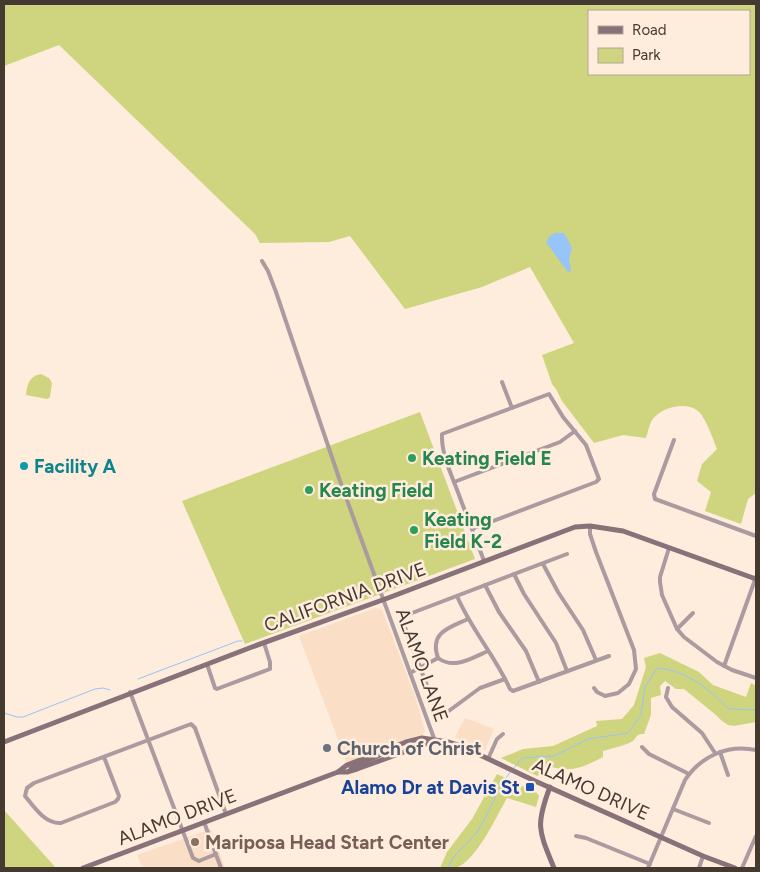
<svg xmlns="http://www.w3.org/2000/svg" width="760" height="872" viewBox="0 0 760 872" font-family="Figtree,sans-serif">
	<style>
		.built { fill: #fbdec6 }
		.green { fill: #cfd47f; fill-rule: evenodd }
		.water { fill: #97c4f9 }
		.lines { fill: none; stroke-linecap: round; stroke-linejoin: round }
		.stream { stroke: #97c4f9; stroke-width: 1 }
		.street { stroke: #ab9a9f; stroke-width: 4 }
		.secondary { stroke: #897179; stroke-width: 5 }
		.leisure-dot { fill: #2e9e5b; stroke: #feecdd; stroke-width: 2 }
		.culture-dot { fill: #0f9aa8; stroke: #feecdd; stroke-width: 2 }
		.worship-dot { fill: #6b7280; stroke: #feecdd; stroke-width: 2 }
		.transit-dot { fill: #1a4fb4; stroke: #feecdd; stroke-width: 2 }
		.education-dot { fill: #8d6e63; stroke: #feecdd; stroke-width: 2 }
		.labels { text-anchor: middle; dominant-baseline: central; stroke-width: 5; stroke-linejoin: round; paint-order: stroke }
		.leisure-label { font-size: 19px; font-weight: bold; fill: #27864d; stroke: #feecdd; text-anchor: start }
		.culture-label { font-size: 19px; font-weight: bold; fill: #0d838f; stroke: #feecdd; text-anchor: start }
		.street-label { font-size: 19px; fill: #453a30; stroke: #feecdd }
		.worship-label { font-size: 19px; font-weight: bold; fill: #5b616d; stroke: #feecdd; text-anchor: start }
		.transit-label { font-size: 19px; font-weight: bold; fill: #164399; stroke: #feecdd; text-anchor: end }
		.education-label { font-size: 19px; font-weight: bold; fill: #785e54; stroke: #feecdd; text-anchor: start }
	</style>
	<rect width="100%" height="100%" fill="#feecdd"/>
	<g class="built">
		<path d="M375,608L381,609L383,612L415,696L425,731L422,735L409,738L347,763L299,636Z"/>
		<path d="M465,718L494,729L485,750L455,737Z"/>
		<path d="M211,829L225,868H143L137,855Z"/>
	</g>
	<g class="green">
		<path d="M4,4H756V493L748,499L741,524L705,511L711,492L697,481L702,464L717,449C713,439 706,418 698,411C686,401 661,407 652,420C649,425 648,432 646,438L623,435L594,443L562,401L556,389L552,384L542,355L574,343L530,267L482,287L405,309L350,236L329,242L260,243L255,234L59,45L4,66ZM589,11H749V74H589Z"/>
		<path d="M41,374L49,378L52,383L50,397L47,399L26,395C27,385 29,376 41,374Z"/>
		<path d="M420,412L475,559L245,644L182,501Z"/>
		<path d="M660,653L699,672L713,685L746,697L751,683L756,686V722L734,726L728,725L722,721L716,715L684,689H676L665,681L660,686L661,695L651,698V715L644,734C635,733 637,739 631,742C626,745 610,749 603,751V757C585,766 573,773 552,767L537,776L501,758L523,749L553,746L597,726L596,721L622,719L634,705L646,667L644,658Z"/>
		<path d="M497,774L537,793L539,796L536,807L507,798C496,817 477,860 456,868C452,870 444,868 440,868L447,852L472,819Z"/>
		<path d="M4,810L56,868H4Z"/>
	</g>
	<path class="water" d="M555,233H564L572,248L569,259L571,270L570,272L567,271L546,242L550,236Z"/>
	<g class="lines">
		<g class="stream">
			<path d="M138,679L238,641H242"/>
			<path d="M4,713L17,717H23L95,689L103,688L110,690"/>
			<path d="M514,768L522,758L554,756L588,739L628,733L641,715L645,687L657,668C686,670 709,689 729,709L756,710"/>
			<path d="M448,868C452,853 468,845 477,832C490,813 496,790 511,771"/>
		</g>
		<g class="street">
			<path d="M262,261L268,271L276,292L340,481L435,741"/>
			<path d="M502,382L512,408"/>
			<path d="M674,440L654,494L655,499L756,536"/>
			<path d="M454,482L560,442L575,431"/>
			<path d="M590,526V534L596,552L634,650L636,669L629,684L618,693L605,696L597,692L594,688"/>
			<path d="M472,529L596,482L599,479L586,445L563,417L549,394L442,434C441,454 452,476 459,495C467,517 476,539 484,561"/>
			<path d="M669,548L660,577V582L662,595L677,629L684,637L717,662L732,670L756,678"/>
			<path d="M543,564L558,592L583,630L596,660"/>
			<path d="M514,574L524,594L556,643L567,671"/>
			<path d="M485,585L499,612L526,651L539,682"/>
			<path d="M457,596C471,629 495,656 510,689L513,691L609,656"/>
			<path d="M468,619C449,628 429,632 438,658C454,670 472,658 488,651"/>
			<path d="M677,629L693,613"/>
			<path d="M207,664L215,688L217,689L222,687L270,669V662L264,643"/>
			<path d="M724,666L756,577"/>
			<path d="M410,673L438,658"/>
			<path d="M505,679L480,688L446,713L440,715L437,712L404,625V618L412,613L567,554"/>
			<path d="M668,688L666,697L672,707L702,733L715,753"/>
			<path d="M130,692L193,858L199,861L216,854"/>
			<path d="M642,747L649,754L689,774"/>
			<path d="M720,752L728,775"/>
			<path d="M104,757L119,796L118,799L115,802L61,823C45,824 34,807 25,796L27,788L34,783L191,724L195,728L226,814"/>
			<path d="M488,759L497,739L503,734"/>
			<path d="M673,809L709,823"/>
			<path d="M204,822L221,868"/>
			<path d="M576,836L586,838L650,864"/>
			<path d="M648,868L685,780C701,756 728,744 756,750"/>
			<path d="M699,868L703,856"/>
			<path d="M742,868L756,836"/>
		</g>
		<g class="secondary">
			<path d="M4,742L252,647L388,598L575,527L590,526L623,531L756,579"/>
			<path d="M351,768L382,754"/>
			<path d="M338,772H347L357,769L434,741"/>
			<path d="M550,787C535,826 539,831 554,868"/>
			<path d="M83,868L338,772L347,765L406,742L422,738L448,742L461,746L535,781L703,856L735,868"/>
		</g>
	</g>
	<g class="leisure-dot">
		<circle cx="412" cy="458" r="5"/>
		<circle cx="309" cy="490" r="5"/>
		<circle cx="414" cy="530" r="5"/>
	</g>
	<circle class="culture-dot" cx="24" cy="466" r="5"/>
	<circle class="worship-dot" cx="327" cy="748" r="5"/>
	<rect class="transit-dot" x="525" y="782" width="10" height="10" rx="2.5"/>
	<circle class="education-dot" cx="195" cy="842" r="5"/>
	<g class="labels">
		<g class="leisure-label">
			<text x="422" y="458">Keating Field E</text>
			<text x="319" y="490">Keating Field</text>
			<text x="424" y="519">Keating<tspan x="424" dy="22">Field K-2</tspan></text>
		</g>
		<g class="culture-label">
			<text x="34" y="466">Facility A</text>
		</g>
		<g class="street-label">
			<text transform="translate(345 597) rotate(-20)">CALIFORNIA DRIVE</text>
			<text transform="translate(422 665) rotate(70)">ALAMO LANE</text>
			<text transform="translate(591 789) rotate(24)">ALAMO DRIVE</text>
			<text transform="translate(177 817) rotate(-21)">ALAMO DRIVE</text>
		</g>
		<g class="worship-label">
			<text x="337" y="748">Church of Christ</text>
		</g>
		<g class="transit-label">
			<text x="520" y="787">Alamo Dr at Davis St</text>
		</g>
		<g class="education-label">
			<text x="205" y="842">Mariposa Head Start Center</text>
		</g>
	</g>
	<rect width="760" height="872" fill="none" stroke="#453a30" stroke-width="10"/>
	<rect x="588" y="10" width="162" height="65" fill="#feecdd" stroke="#b4a598"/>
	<rect x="598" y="26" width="25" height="8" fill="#897179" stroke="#b4a598"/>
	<text x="632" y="35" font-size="15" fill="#453a30">Road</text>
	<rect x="598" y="48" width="25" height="15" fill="#cfd47f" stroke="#b4a598"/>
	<text x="632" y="60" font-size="15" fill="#453a30">Park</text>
</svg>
